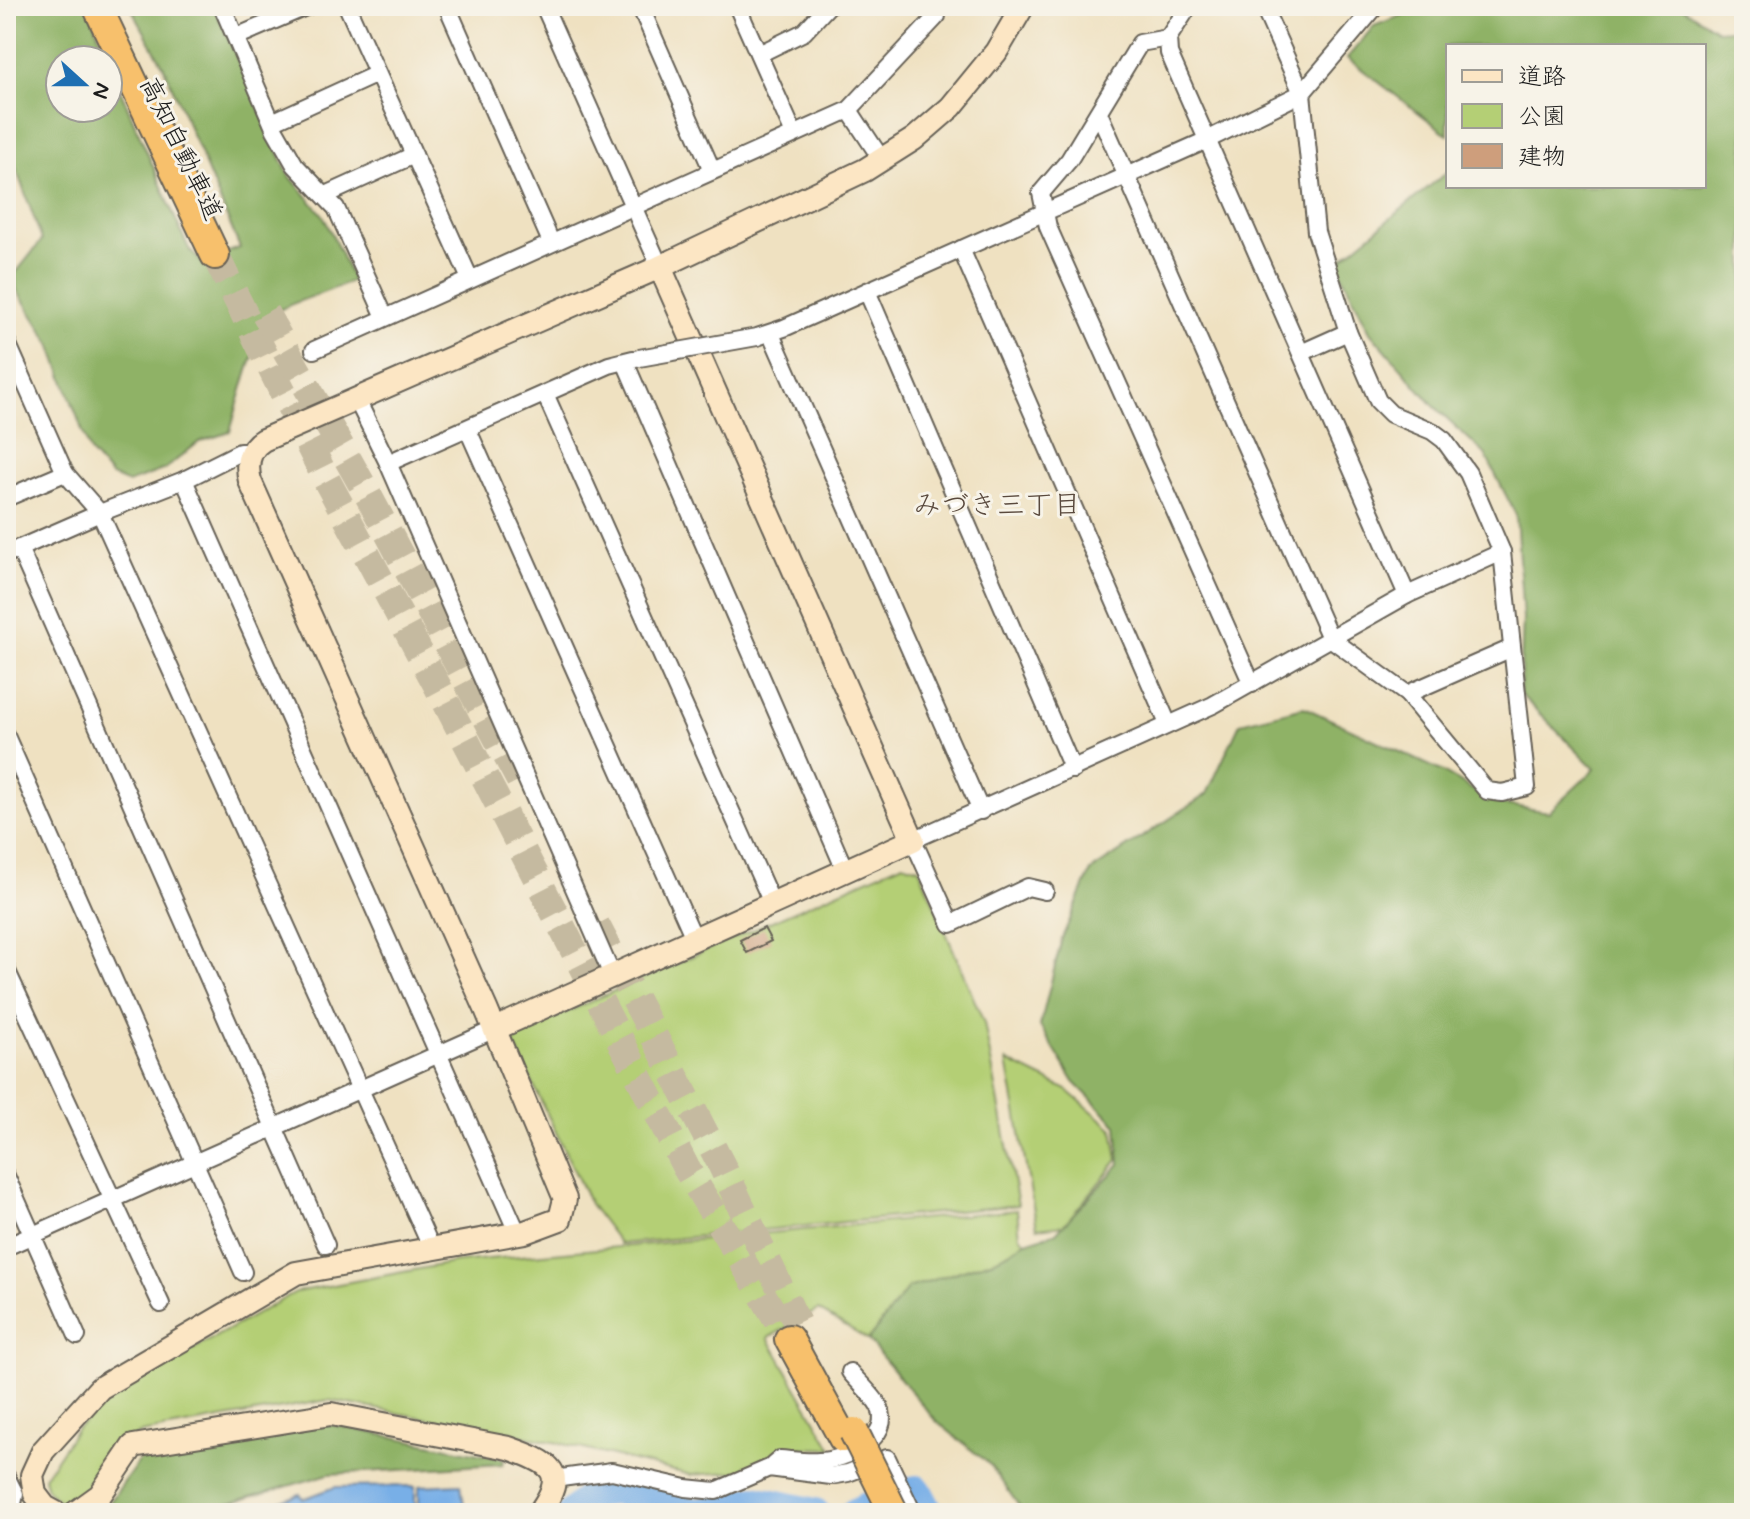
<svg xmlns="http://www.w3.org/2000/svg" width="1750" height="1519" viewBox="0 0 1750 1519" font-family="Mynerve,'Klee One',sans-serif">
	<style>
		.green { fill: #b4cf75; stroke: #687648; stroke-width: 2 }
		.forest { fill: #8fb266; stroke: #566741; stroke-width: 2 }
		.water { fill: #78afe7; stroke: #4a6682; stroke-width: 2 }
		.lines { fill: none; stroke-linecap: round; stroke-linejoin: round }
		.river { stroke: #78afe7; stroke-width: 30 }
		.building { fill: #ce9e7c }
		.highway-tunnel { stroke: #c5baa0; stroke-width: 28; stroke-dasharray: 28 14; stroke-linecap: butt }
		.street-casing { stroke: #666156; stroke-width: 20 }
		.secondary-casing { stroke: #666156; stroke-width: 26 }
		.highway-casing { stroke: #666156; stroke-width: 32 }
		.street { stroke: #fff; stroke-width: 16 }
		.secondary { stroke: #fce6c4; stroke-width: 22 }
		.highway { stroke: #f7c06c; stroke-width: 28 }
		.street-bridge-casing { stroke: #666156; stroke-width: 20; stroke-linecap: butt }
		.highway-bridge-casing { stroke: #666156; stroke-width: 32; stroke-linecap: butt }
		.street-bridge { stroke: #fff; stroke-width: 16 }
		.highway-bridge { stroke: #f7c06c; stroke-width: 28 }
		.labels { text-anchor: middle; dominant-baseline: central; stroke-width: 6; stroke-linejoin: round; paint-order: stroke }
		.street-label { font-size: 26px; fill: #1c1c1c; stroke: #f7f3e8 }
		.neighbourhood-label { font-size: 28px; fill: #5a4a3e; stroke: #f7f3e8 }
	</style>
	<rect width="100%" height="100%" fill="#f7f3e8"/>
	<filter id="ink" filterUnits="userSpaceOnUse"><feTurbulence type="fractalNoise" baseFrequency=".0125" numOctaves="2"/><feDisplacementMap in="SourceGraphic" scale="16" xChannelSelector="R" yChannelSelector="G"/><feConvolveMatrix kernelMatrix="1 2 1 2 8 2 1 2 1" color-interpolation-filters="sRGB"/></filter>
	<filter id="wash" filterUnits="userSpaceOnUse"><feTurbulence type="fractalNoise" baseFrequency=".006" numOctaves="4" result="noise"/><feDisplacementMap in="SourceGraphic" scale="32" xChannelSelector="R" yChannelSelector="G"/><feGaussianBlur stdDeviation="1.8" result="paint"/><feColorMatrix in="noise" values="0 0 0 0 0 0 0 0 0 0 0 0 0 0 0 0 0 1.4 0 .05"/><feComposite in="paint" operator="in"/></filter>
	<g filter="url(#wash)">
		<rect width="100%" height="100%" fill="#efe1c1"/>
		<g class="green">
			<path d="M903,863L919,868L984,1023L1018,1205L620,1244L590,1204L513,1042L517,1034Z"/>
			<path d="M1007,1061L1067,1090L1113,1129L1118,1160L1064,1225L1037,1228Z"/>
			<path d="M1017,1210L1020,1236L1026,1242L997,1259L908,1288L868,1340L818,1310L768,1338L832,1449L783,1447L746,1471L691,1475L559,1443L328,1400L141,1433C103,1452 99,1497 60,1502L47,1490L44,1477L77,1428L105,1404L143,1377L296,1292L457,1262Z"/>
		</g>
		<g class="forest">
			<path d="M6,6H88L108,60H60V108H108V61L182,234L190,251L201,261L240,248L163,65L130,6H214L288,174L323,215L353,280C332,292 293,301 278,311C258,325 237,407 230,432L199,442L165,469L128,483L111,476L90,452L51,344L16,289L15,274L42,240L6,141Z"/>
			<path d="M1426,6H1680L1717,30L1744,28V1513H1024L990,1465L935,1420L868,1340L908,1288L997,1259L1026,1242L1057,1232L1120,1164L1117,1125L1074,1082L1040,1026L1062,938L1091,871L1207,794L1240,723L1304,707L1441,771L1495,803L1549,812L1595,769L1520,694L1523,619L1516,515L1485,454L1434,406L1370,332L1336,263L1448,171V186H1704V46H1448V135L1347,58L1374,26Z"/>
			<path d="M328,1424L504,1459L503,1464L329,1474L223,1505L215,1513H102L142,1457L232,1434Z"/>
		</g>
		<g class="water">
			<path d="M461,1484L465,1513H419V1486Z"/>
			<path d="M415,1486V1513H252L300,1494L303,1499L335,1487Z"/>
		</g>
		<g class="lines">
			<g class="river">
				<path d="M572,1513L592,1495L613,1490L697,1513L754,1500L815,1513"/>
				<path d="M855,1513L892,1495L917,1490L929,1513"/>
			</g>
		</g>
		<g id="blocks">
			<path class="building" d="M764,928L771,941L747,953L740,940Z"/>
		</g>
	</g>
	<g filter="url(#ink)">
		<use href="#blocks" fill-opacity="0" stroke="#666156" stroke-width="2"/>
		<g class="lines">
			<g class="highway-tunnel">
				<path d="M215,255L326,479L446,702L686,1168L789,1339"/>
				<path d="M265,313L368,495L526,792"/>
				<path d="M596,925L721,1164L797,1323"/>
			</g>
			<defs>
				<g id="street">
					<path d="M222,6L275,130L295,165L336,208L385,317"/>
					<path d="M347,6L470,279"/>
					<path d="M447,6L551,242"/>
					<path d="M518,6H530"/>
					<path d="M544,6L660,267"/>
					<path d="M640,6L712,170"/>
					<path d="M737,6L794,134"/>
					<path d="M1003,6L1019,13"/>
					<path d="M1189,6L1168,38L1140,43L1069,160L1041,193L1048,227L1252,684"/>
					<path d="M236,37L308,6"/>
					<path d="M1168,38L1169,53L1407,595"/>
					<path d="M759,54L804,32L828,6"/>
					<path d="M849,110L937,16"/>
					<path d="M1099,113L1330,638L1407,694L1487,791L1502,793L1527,787L1502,552L1468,473L1444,440L1432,431L1391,414L1378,401L1348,332L1316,232L1302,93L1263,6"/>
					<path d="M272,122L377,74"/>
					<path d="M326,195L414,155"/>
					<path d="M961,249L1168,724"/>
					<path d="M867,291L1073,770"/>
					<path d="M771,334L981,811"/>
					<path d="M757,337L784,328L1207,140L1302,93L1376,6"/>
					<path d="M6,340L65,473L100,513L184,480L240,452H252"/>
					<path d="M314,350L849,110L882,160"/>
					<path d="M1301,353L1348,332"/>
					<path d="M625,362L845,870"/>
					<path d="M546,396L772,903"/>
					<path d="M357,400L388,463L612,975"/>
					<path d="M468,430L694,938"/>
					<path d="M388,463L609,365L633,359"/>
					<path d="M184,480L518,1234"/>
					<path d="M6,498L65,473"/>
					<path d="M19,548L326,1245"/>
					<path d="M6,554L100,513L432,1249"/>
					<path d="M1407,694L1512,648"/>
					<path d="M6,736L243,1272"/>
					<path d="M1045,891L1028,887L951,924L913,840L1213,705L1407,595L1502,552"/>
					<path d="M6,969L161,1304"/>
					<path d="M6,1176L77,1336"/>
					<path d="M6,1247L495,1029"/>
					<path d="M773,1465L780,1459C793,1460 806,1462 819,1461C844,1461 895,1438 879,1406C872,1394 859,1383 850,1372"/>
					<path d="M6,1476L15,1494L11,1513"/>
					<path d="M554,1479L612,1471L686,1488L716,1491L769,1468L831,1476L848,1473L887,1458L913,1513"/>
				</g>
				<g id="secondary">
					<path d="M495,1029L913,840L660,267"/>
					<path d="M56,1513L45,1507L35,1494L32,1475L43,1451L100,1388L296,1273L525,1232L560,1219L565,1199L486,1009L250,481C246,465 248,449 263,440L660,267L865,170L914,139L951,107L996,52L1023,6"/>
					<path d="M75,1513L100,1495L133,1446L331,1414L509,1448C551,1463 569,1471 539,1513"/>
				</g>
				<g id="highway">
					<path d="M97,6L215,255"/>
					<path d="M789,1339L843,1438"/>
				</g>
			</defs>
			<use href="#street" class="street-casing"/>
			<use href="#secondary" class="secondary-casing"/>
			<use href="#highway" class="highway-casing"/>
			<use href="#street" class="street"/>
			<use href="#secondary" class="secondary"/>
			<use href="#highway" class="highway"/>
			<defs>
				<path id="street-bridge" d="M639,358L757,337"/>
				<path id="highway-bridge" d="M854,1432L894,1513"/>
			</defs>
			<use href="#street-bridge" class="street-bridge-casing"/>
			<use href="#highway-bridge" class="highway-bridge-casing"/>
			<use href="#street-bridge" class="street-bridge"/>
			<use href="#highway-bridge" class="highway-bridge"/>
		</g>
	</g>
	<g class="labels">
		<g class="street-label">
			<text transform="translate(180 149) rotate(64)">高知自動車道</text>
		</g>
		<g class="neighbourhood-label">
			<text x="997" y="506">みづき三丁目</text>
		</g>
	</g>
	<rect width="1750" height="1519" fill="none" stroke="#f7f3e8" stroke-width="32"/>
	<rect x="1446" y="44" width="260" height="144" fill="#f7f3e8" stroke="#9f9d96" stroke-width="2"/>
	<rect x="1462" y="70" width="40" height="12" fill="#fce6c4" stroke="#9f9d96" stroke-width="2"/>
	<text x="1518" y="84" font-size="24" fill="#1c1c1c">道路</text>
	<rect x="1462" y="104" width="40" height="24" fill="#b4cf75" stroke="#9f9d96" stroke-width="2"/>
	<text x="1518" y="124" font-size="24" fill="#1c1c1c">公園</text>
	<rect x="1462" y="144" width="40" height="24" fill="#ce9e7c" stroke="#9f9d96" stroke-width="2"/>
	<text x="1518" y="164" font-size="24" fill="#1c1c1c">建物</text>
	<g transform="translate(84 84) rotate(111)"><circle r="38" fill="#f7f3e8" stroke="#9f9d96" stroke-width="2"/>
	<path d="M0-6L14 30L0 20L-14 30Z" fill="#1f6fb2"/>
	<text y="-12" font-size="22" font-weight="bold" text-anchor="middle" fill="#1c1c1c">N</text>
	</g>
</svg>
